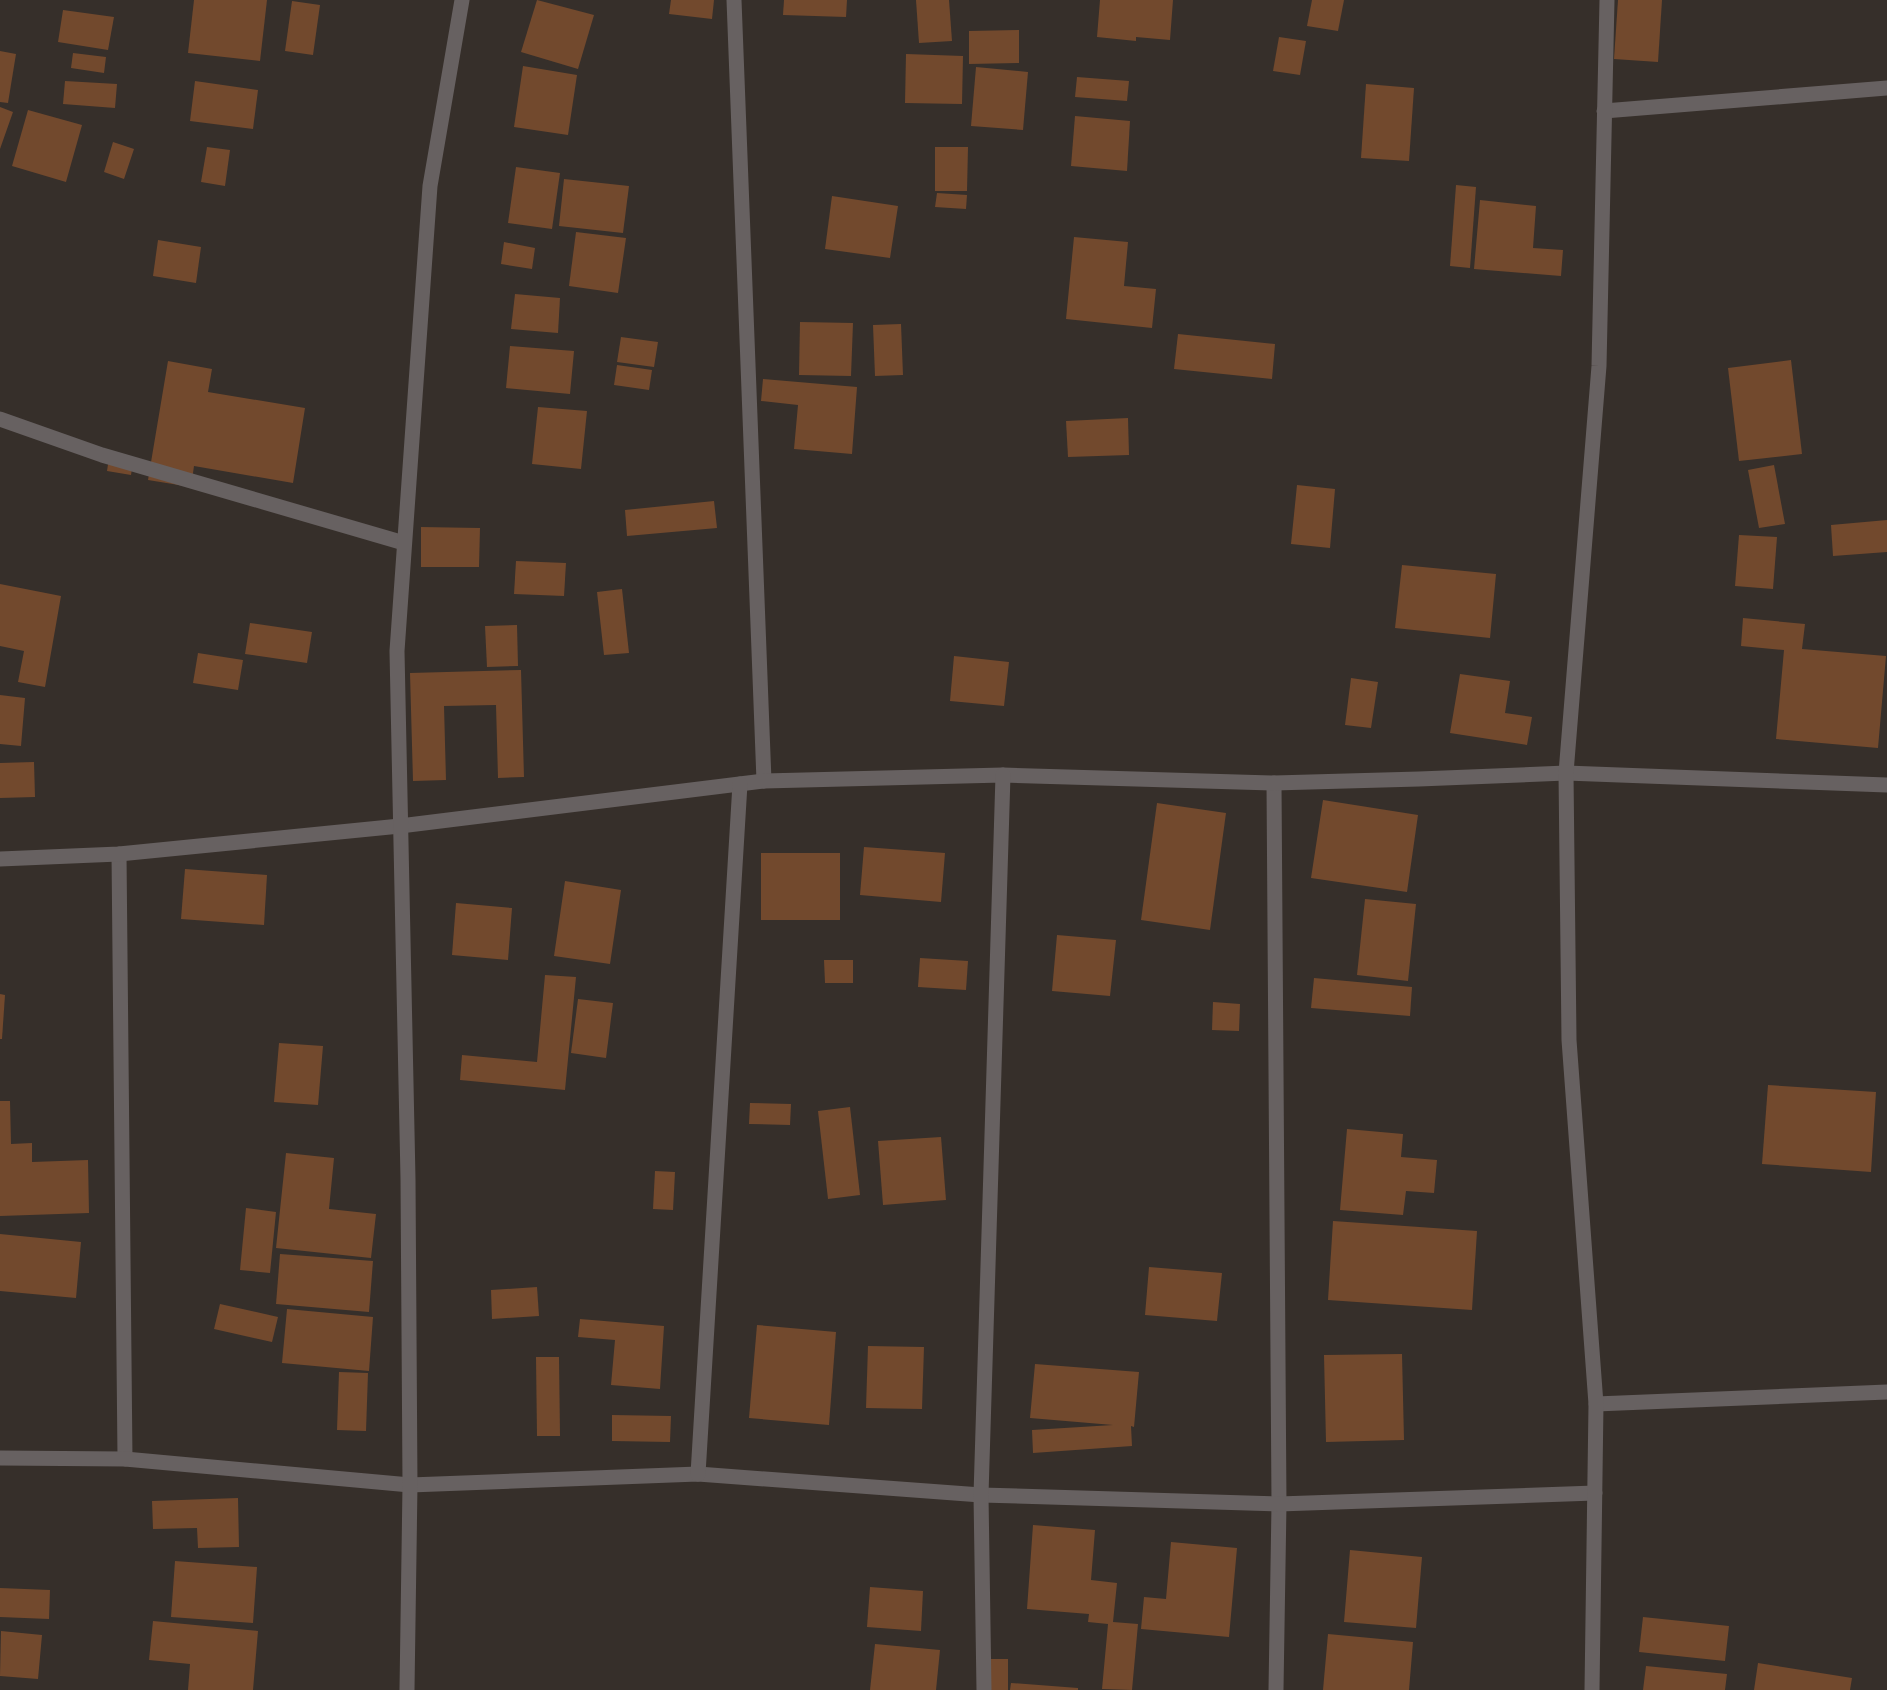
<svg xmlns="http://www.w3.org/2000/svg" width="1887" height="1690" viewBox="0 0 1887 1690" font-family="'DejaVu Sans',sans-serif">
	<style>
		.building { fill: #72492d }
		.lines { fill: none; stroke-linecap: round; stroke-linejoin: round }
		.street { stroke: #676161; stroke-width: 15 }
	</style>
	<rect width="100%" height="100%" fill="#362f2a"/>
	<g class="building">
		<path d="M194,0H267L260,61L188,53Z"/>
		<path d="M537,0L594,15L578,69L521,52Z"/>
		<path d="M671,0H714L712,19L669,14Z"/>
		<path d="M784,0H847L846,17L783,15Z"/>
		<path d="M916,0H949L952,41L919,43Z"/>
		<path d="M1100,0H1173L1170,40L1136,37V41L1097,37Z"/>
		<path d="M1312,0H1344L1338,31L1307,26Z"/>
		<path d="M1618,0H1662L1658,62L1614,59Z"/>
		<path d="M292,1L320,5L313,55L285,51Z"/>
		<path d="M63,10L114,17L108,50L58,42Z"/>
		<path d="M1019,30V63L969,64V31Z"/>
		<path d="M1279,37L1306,41L1300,75L1273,71Z"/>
		<path d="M0,51L16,54L8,103L0,102Z"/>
		<path d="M73,53L106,57L104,73L71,68Z"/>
		<path d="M906,54L963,56L962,104L905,103Z"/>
		<path d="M523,66L577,75L568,135L514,127Z"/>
		<path d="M976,67L1028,72L1023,130L971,126Z"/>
		<path d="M1077,77L1129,81L1127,101L1075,97Z"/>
		<path d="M65,81L117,84L115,108L63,104Z"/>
		<path d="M195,81L258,90L253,129L190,121Z"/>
		<path d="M1366,84L1414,88L1409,161L1361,158Z"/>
		<path d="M0,107L13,112L0,149Z"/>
		<path d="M28,110L82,125L66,182L12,166Z"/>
		<path d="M1075,116L1130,121L1127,171L1071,166Z"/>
		<path d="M113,142L134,149L124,179L104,172Z"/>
		<path d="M207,147L230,150L225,186L201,182Z"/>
		<path d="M935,147H968L967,191H935Z"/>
		<path d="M516,167L560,173L552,229L508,223Z"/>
		<path d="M564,179L629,186L623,233L559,226Z"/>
		<path d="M1456,185L1476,187L1470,268L1450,266Z"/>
		<path d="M937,193L967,195L966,209L935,207Z"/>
		<path d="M832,196L898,206L890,258L825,249Z"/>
		<path d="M1480,200L1536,206L1533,248L1563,250L1561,276L1474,269Z"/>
		<path d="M576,232L626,238L618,293L569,286Z"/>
		<path d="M1074,237L1128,242L1124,286L1156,289L1152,328L1066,319Z"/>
		<path d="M158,240L201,247L196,283L153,276Z"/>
		<path d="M504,242L535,248L532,269L501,264Z"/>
		<path d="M515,294L560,298L558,333L511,329Z"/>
		<path d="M800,322L853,323L851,376L799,375Z"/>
		<path d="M901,324L903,375L875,376L873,325Z"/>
		<path d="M1178,334L1275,344L1272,379L1174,369Z"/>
		<path d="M621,337L658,342L654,367L617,362Z"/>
		<path d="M510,346L574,351L570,394L506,388Z"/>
		<path d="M1791,360L1802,454L1739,461L1728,368Z"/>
		<path d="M168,361L212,369L208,392L305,408L293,483L194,466L191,487L148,480Z"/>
		<path d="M617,365L652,370L649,390L614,385Z"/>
		<path d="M763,379L857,387L852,454L794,449L798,405L761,401Z"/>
		<path d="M538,407L587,411L581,469L532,464Z"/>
		<path d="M1128,418L1129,455L1068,457L1066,421Z"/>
		<path d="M109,458L133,462L131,475L107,471Z"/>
		<path d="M1774,465L1785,524L1759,528L1748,470Z"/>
		<path d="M1297,485L1335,489L1330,548L1291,544Z"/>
		<path d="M714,501L717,528L627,536L625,510Z"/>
		<path d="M1887,520V552L1833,556L1831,525Z"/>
		<path d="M421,527L480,528L479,567H421Z"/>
		<path d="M1739,535L1777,537L1773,589L1735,586Z"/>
		<path d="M516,561L566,563L564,596L514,594Z"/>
		<path d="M1402,565L1496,574L1490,638L1395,628Z"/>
		<path d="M0,584L61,596L45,687L18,682L24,651L0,646Z"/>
		<path d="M622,589L629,653L604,655L597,592Z"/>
		<path d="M1743,618L1805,624L1802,649L1886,656L1878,748L1776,739L1784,650L1741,646Z"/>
		<path d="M250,623L312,632L307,663L245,654Z"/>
		<path d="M517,625L518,666L487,667L485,626Z"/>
		<path d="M198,653L243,660L238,690L193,683Z"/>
		<path d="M954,656L1009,662L1004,706L950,701Z"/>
		<path d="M521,670L524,777L498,778L496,705L444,706L446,780L413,781L410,673Z"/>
		<path d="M1460,674L1510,681L1505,713L1532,717L1527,745L1450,733Z"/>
		<path d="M1351,678L1378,682L1371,728L1345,725Z"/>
		<path d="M0,695L25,698L21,746L0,744Z"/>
		<path d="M34,762L35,797L0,798V763Z"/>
		<path d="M1323,800L1418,815L1407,892L1311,878Z"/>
		<path d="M1157,803L1226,813L1210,930L1141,920Z"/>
		<path d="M864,847L945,853L941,902L860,895Z"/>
		<rect x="761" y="853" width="79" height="67"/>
		<path d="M185,869L267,875L264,925L181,919Z"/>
		<path d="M565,881L621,890L610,964L554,956Z"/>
		<path d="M1365,899L1416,904L1408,981L1357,975Z"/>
		<path d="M456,903L512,908L508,960L452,955Z"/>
		<path d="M1057,935L1116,940L1110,996L1052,991Z"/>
		<path d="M920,958L968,961L966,990L918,987Z"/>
		<path d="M824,960H853V983H825Z"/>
		<path d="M545,975L576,977L565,1090L460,1080L462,1055L537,1062Z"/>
		<path d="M1314,978L1412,987L1410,1016L1311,1008Z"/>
		<path d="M0,994L5,995L2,1039H0Z"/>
		<path d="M578,999L613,1003L606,1058L571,1053Z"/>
		<path d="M1213,1002L1240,1004L1239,1031L1212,1030Z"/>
		<path d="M279,1043L323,1046L318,1105L274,1102Z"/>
		<path d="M1768,1085L1876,1092L1871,1172L1762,1164Z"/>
		<path d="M0,1101H10L11,1144L32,1143V1162L88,1160L89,1213L0,1216Z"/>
		<path d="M750,1103L791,1104L790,1125L749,1124Z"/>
		<path d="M850,1107L860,1195L828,1199L818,1111Z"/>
		<path d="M1347,1129L1403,1134L1401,1157L1437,1160L1434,1193L1406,1191L1403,1215L1340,1210Z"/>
		<path d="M941,1137L946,1200L883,1205L878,1141Z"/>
		<path d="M286,1153L334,1158L329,1209L376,1214L371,1258L276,1248Z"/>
		<path d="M655,1171L675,1172L673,1210L653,1209Z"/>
		<path d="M246,1208L276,1212L270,1273L240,1270Z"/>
		<path d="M1333,1221L1477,1231L1472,1310L1328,1300Z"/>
		<path d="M0,1234L81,1242L76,1298L0,1291Z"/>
		<path d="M280,1254L373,1261L369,1312L276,1304Z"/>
		<path d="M1149,1267L1222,1273L1217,1321L1145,1315Z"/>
		<path d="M537,1287L539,1316L492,1319L491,1290Z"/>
		<path d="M220,1304L278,1317L272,1342L214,1329Z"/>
		<path d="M287,1309L373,1317L369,1371L282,1363Z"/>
		<path d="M580,1319L664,1326L660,1389L611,1385L615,1340L578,1337Z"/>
		<path d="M757,1325L836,1332L829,1425L749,1418Z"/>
		<path d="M868,1346L924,1347L922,1409L866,1408Z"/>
		<path d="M1402,1354L1404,1440L1326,1442L1324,1355Z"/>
		<path d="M536,1357H559L560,1436H537Z"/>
		<path d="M1035,1364L1139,1372L1134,1427L1131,1426L1132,1446L1033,1453L1032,1430L1113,1425L1030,1418Z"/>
		<path d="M339,1372L368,1373L366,1431L337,1430Z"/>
		<path d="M612,1415L671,1416L670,1442L612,1441Z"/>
		<path d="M238,1498L239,1547L198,1548L197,1528L153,1529L152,1501Z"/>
		<path d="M1033,1525L1095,1530L1091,1580L1117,1583L1113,1622L1138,1624L1132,1690L1102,1689L1108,1624L1088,1622L1089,1614L1027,1609Z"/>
		<path d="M1171,1542L1237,1548L1229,1637L1141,1629L1144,1597L1166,1599Z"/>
		<path d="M1350,1550L1422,1557L1416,1628L1344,1622Z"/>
		<path d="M175,1561L257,1567L253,1623L171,1617Z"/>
		<path d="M870,1587L923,1591L921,1631L867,1627Z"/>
		<path d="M0,1588L50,1590L49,1619L0,1617Z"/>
		<path d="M1643,1617L1729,1626L1725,1661L1639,1652Z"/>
		<path d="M153,1621L258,1631L253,1690H188L190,1664L149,1660Z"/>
		<path d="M1,1631L42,1635L38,1679L0,1676Z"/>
		<path d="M1328,1634L1413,1642L1409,1690H1323Z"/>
		<path d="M875,1644L940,1650L936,1690H870Z"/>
		<rect x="990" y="1659" width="18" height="31"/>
		<path d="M1758,1663L1852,1678L1850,1690H1754Z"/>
		<path d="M1646,1666L1727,1674L1725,1690H1643Z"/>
		<path d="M1011,1683L1078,1688V1690H1010Z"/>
	</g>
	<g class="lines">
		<g class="street">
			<path d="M734,0L764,781"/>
			<path d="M1604,111L1887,88"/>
			<path d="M0,419L102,455L404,543"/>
			<path d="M1274,783L1279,1504L1276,1690"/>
			<path d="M119,854L125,1459"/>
			<path d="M0,859L119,854L400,826L764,781L1003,775L1274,783L1419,779L1566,773L1887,785"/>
			<path d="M1596,1404L1887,1392"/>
			<path d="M0,1458L125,1459L410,1485L698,1474L981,1495L1279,1504L1595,1493"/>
			<path d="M698,1474L740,784"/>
			<path d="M407,1690L410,1485L408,1179L397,651L430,186L462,0"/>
			<path d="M984,1690L981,1495L1003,775"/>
			<path d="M1592,1690L1596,1404L1569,1040L1566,773L1599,366L1607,0"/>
		</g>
	</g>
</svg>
